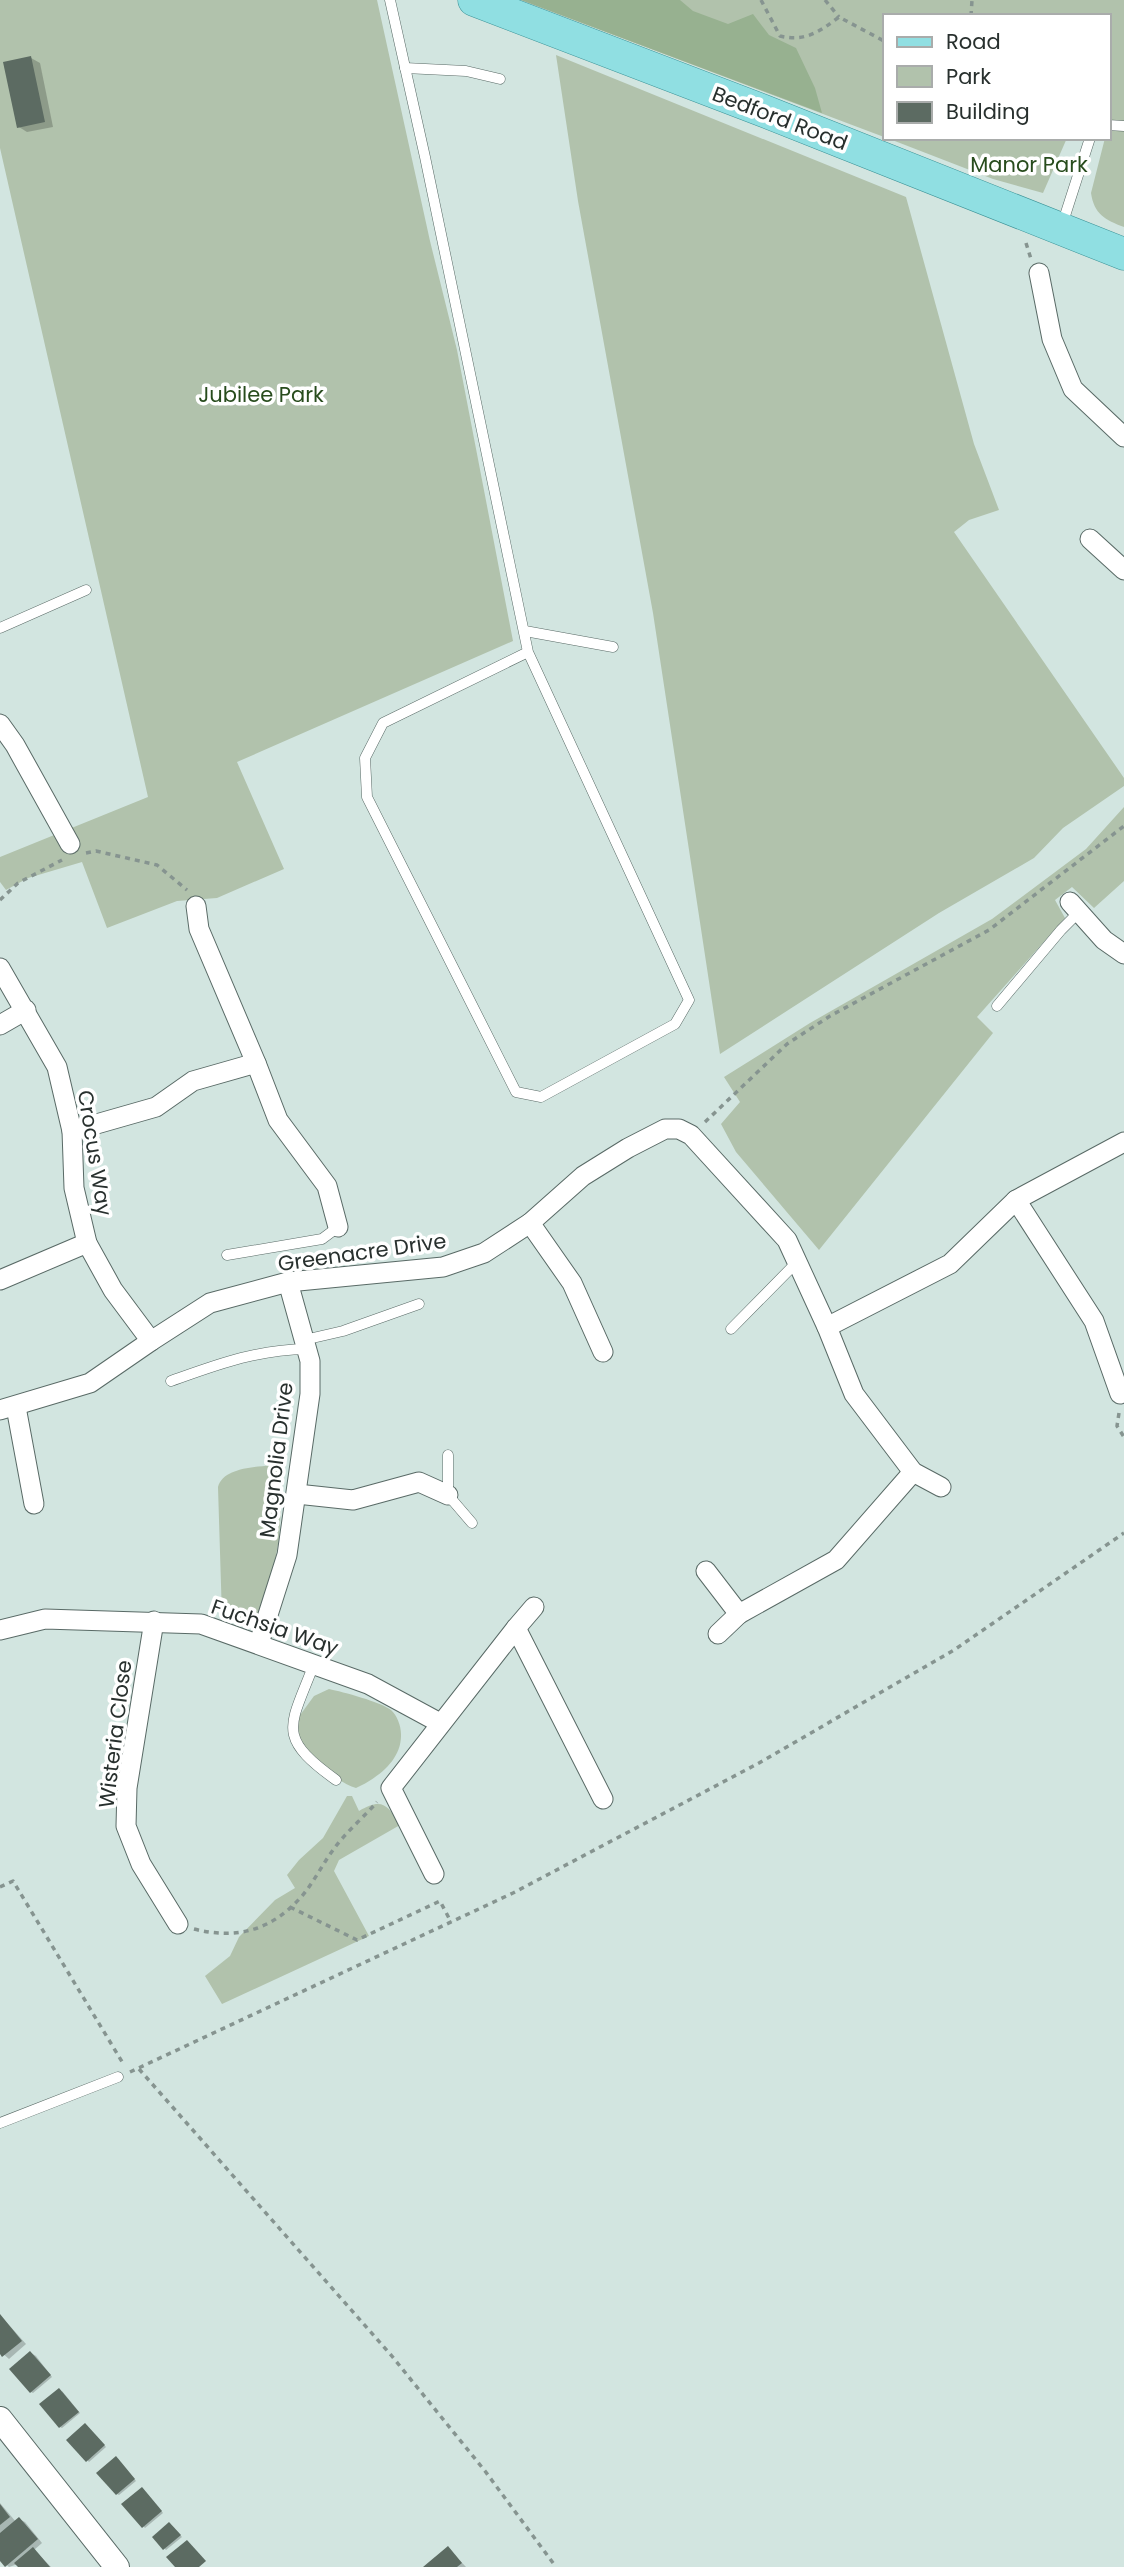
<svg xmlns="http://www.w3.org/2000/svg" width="1124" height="2567" viewBox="0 0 1124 2567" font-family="Poppins,sans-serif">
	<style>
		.green { fill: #b1c2ac }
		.forest { fill: #97b190 }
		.shadow { fill: #0003 }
		.building { fill: #5c6b62 }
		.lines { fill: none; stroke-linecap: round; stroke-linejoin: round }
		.service-casing { stroke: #596a66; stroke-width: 11 }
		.minor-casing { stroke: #596a66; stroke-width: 21 }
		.tertiary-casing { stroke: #596a66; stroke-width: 26 }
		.primary-casing { stroke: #3c9397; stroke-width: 33 }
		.path { stroke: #869490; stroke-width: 3.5; stroke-dasharray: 5 5; stroke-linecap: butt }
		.service { stroke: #fff; stroke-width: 10 }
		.minor { stroke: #fff; stroke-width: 19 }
		.tertiary { stroke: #fff; stroke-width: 24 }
		.primary { stroke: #90dfe2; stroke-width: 32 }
		.labels { text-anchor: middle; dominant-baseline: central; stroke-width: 7; stroke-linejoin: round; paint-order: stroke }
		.street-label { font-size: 21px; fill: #28302e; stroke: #fff }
		.park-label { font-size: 21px; fill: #284c1d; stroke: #fff }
	</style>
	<rect width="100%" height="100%" fill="#d2e5e0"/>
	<g class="green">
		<path d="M0,0H377L430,241L457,350L513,641L237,762L284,869L217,898L177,901L107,928L82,862L28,878L6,890L0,882V857L148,797L0,148Z"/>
		<path d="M521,0H1124V227C1105,220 1094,214 1091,193L1105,138H1108L1112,112L1108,111V16H884V137Z"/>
		<path d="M556,55L906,197L974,444L999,510L969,520L954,532L1124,778V786L1063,828L1034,858L939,913L720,1054L653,613L578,201Z"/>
		<path d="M887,138H1067L1043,193L993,179Z"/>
		<path d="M1124,807V881L1094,908L1072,887L1055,900L1065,918L977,1017L993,1033L819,1250L736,1152L721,1124L740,1102L724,1077L810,1023L992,919L1086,849Z"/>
		<path d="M284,1464L279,1539L274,1566L258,1618C246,1629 235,1622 222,1617L218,1487C224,1465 265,1467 284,1464Z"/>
		<path d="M329,1689C343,1692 381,1702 391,1710C397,1715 401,1726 401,1734C402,1760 378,1778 356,1788C339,1783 308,1759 299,1744C296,1738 296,1729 295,1722L314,1696Z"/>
		<path d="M347,1796H352L359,1811C382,1797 388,1805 400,1825L339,1860L334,1871L369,1936L222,2004L205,1976L230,1956L239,1937L275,1900L295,1888L287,1875L299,1860L323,1838Z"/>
	</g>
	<path class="forest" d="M521,0H680L693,11L728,24L753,14L769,35L796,48L815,88L822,113Z"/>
	<g class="shadow">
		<path d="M31,58L40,63L53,127L27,132L19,127Z"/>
		<path d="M0,2315L26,2344L9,2359L0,2351Z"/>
		<path d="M31,2353L36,2356L52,2377L33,2393L31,2392Z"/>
		<path d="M62,2391L80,2413L62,2428L60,2427Z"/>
		<path d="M87,2426L106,2447L89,2462L69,2440Z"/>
		<path d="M118,2459L136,2481L119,2495L117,2494Z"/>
		<path d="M144,2490L163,2513L145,2528L124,2504Z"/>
		<path d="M0,2503L16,2522L19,2519L25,2522L42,2543L34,2550L51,2567H20L18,2564L9,2567L0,2558Z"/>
		<path d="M171,2525L182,2537L166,2550L154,2537Z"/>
		<path d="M448,2548L466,2567H426Z"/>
	</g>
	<g class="building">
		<path d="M31,56L45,122L17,128L3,62Z"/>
		<path d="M0,2314L22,2341L2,2357L0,2354Z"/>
		<path d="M30,2351L51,2375L30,2393L9,2369Z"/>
		<path d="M59,2388L79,2412L59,2428L39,2404Z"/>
		<path d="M85,2423L105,2445L86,2462L66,2440Z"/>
		<path d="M116,2456L135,2479L116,2495L96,2473Z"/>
		<path d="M142,2487L162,2511L142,2528L121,2504Z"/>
		<path d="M0,2504L10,2517L0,2525Z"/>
		<path d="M19,2517L38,2539L5,2567L0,2561V2533Z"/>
		<path d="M169,2522L181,2535L163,2550L152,2537Z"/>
		<path d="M187,2540L206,2561L199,2567H175L166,2557Z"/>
		<path d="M448,2546L462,2563L457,2567H423Z"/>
		<path d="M33,2547L50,2567H18L14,2563Z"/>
	</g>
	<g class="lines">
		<defs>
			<g id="service">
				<path d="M390,0L425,157L528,652L689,1000L675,1024L541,1097L516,1092L367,797L365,758L383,723L528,652"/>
				<path d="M405,68L466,71L500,79"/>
				<path d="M1108,125L1124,126"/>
				<path d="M1062,225L1090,138"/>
				<path d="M0,628L86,590"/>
				<path d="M525,631L613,647"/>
				<path d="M997,1006L1061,930L1079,912"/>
				<path d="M227,1255L322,1239L338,1227"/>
				<path d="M731,1329L797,1262"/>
				<path d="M304,1340L343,1331L419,1304"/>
				<path d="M171,1381C219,1364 255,1350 307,1349"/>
				<path d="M448,1455V1495L472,1523"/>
				<path d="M314,1664C290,1727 275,1736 336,1780"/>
				<path d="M0,2123L118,2077"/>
			</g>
			<g id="minor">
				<path d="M1039,273L1052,339L1073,389L1124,437"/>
				<path d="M1090,539L1124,570"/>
				<path d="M0,724L15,745L70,844"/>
				<path d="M1070,902L1104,940L1124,954"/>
				<path d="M196,906L199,929L256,1063L278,1120L327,1186L338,1227"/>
				<path d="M0,968L57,1067L72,1131L74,1188L87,1243L113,1290L151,1341"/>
				<path d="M0,1025L26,1010"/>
				<path d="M72,1131L156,1107L193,1081L256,1063"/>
				<path d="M1016,1200L1094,1321L1120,1394"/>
				<path d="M530,1223L572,1283L603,1352"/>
				<path d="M0,1280L87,1243"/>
				<path d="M827,1327L950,1264L1016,1200L1124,1142"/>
				<path d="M16,1407L34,1504"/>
				<path d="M0,1410L90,1383L151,1341L210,1303L288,1282L443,1267L484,1253L530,1223L583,1176L628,1148L665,1129H679L691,1135L787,1240L827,1327L854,1394L913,1472L941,1487"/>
				<path d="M297,1494L353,1500L419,1482L448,1495"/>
				<path d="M706,1571L739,1614L836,1560L913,1472"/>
				<path d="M154,1621L127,1788L126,1826L141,1864L178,1924"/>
				<path d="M516,1628L534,1607"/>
				<path d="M0,1630L45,1619L201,1624L368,1684L440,1723"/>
				<path d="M718,1634L739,1614"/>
				<path d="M259,1643L287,1555L310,1394V1361L288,1282"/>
				<path d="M434,1874L391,1788L516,1628L603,1799"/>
			</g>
			<path id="tertiary" d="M0,2419L117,2567"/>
			<path id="primary" d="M474,0L764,111L1124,254"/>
		</defs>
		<use href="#service" class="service-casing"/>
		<use href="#minor" class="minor-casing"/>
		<use href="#tertiary" class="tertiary-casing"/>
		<use href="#primary" class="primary-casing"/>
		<g class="path">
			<path d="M761,0L780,36C805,42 819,32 839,17L884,41"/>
			<path d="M825,0L839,17"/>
			<path d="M971,16L972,0"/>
			<path d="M1026,243L1031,259"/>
			<path d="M86,853L96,851L157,865L187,890"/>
			<path d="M0,900L18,883L62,860"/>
			<path d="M705,1122L787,1044L830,1016L989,930L1124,826"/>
			<path d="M1119,1413L1117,1426L1124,1437"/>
			<path d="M0,1887L13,1881L124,2065"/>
			<path d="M290,1907L357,1940L440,1901L451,1922"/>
			<path d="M194,1929C238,1940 272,1930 302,1896C314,1882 322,1865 333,1850C345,1833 363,1818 377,1802"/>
			<path d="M139,2069L391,2355L485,2471L556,2567"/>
			<path d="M130,2072L513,1893L759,1763L954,1650L1124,1533"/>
		</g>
		<use href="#service" class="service"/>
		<use href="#minor" class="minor"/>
		<use href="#tertiary" class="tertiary"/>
		<use href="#primary" class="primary"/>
	</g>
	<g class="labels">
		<g class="street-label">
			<text transform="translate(780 118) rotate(21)">Bedford Road</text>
			<text transform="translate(95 1153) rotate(81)">Crocus Way</text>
			<text transform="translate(362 1252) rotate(-8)">Greenacre Drive</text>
			<text transform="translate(276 1460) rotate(-83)">Magnolia Drive</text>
			<text transform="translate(275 1627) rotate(19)">Fuchsia Way</text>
			<text transform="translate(115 1734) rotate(-83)">Wisteria Close</text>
		</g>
		<g class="park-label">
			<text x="1029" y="164">Manor Park</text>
			<text x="261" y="394">Jubilee Park</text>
		</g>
	</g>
	<rect x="883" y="14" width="228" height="126" fill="#ffffff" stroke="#a9acab" stroke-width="2"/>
	<rect x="897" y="37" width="35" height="10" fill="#90dfe2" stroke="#a9acab" stroke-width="2"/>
	<text x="946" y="49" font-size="21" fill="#28302e">Road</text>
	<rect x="897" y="66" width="35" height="21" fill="#b1c2ac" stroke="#a9acab" stroke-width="2"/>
	<text x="946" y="84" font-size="21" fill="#28302e">Park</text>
	<rect x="897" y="102" width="35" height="21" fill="#5c6b62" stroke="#a9acab" stroke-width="2"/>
	<text x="946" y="119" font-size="21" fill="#28302e">Building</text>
</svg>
